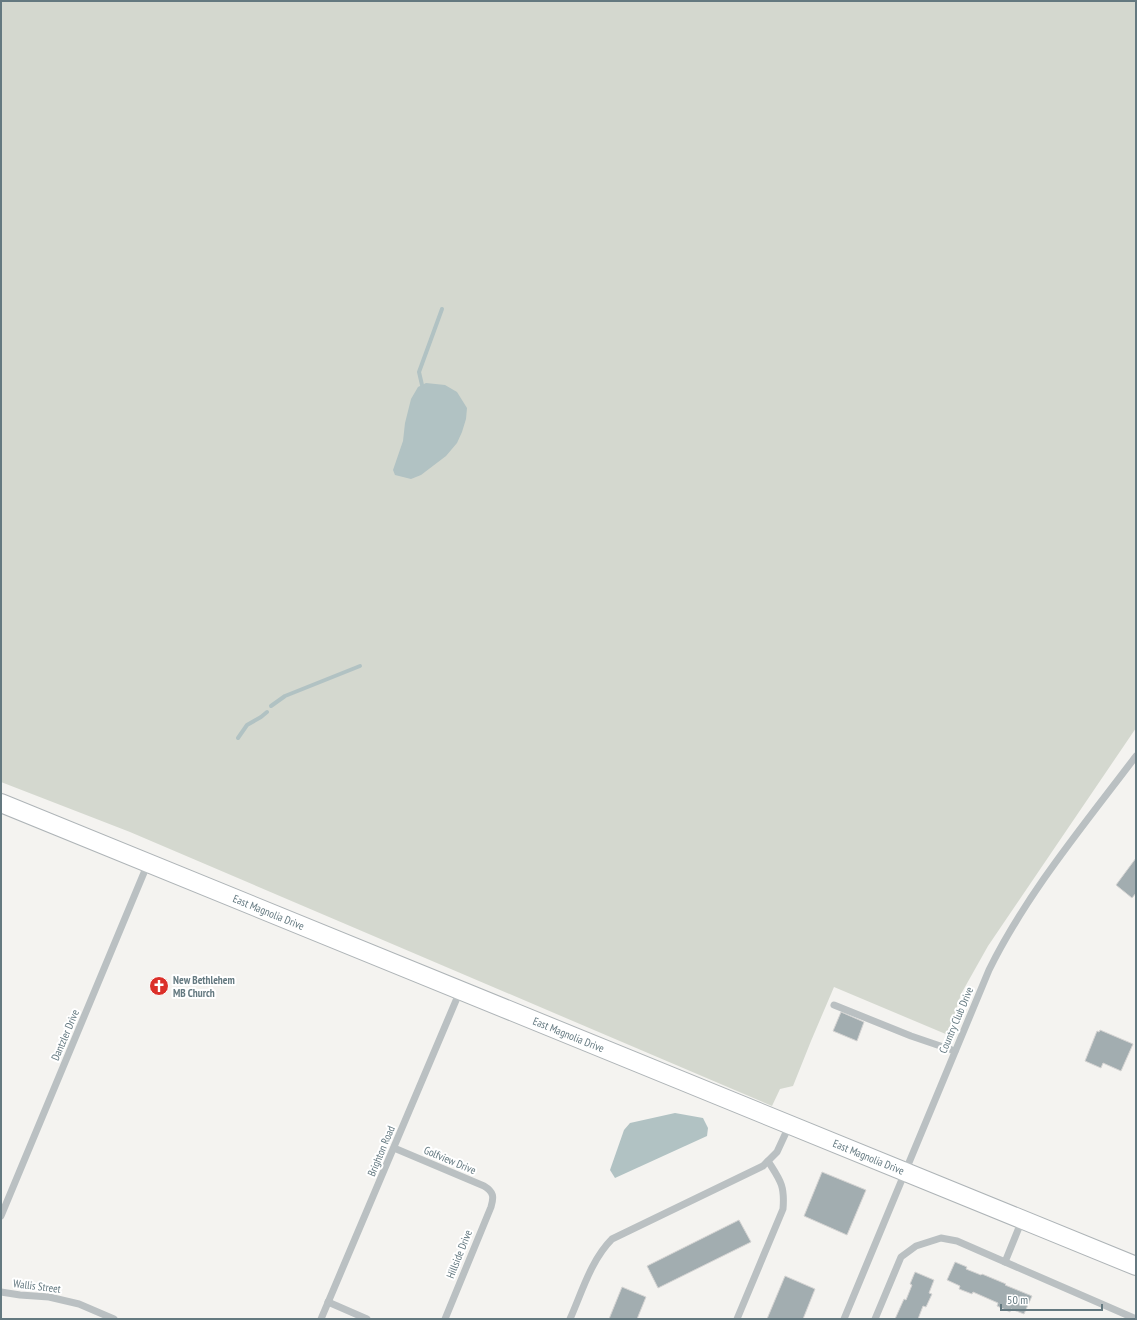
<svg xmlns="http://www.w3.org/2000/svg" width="1137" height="1320" viewBox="0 0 1137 1320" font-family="'PT Sans Narrow',sans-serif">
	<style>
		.green { fill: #d4d8cf }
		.water { fill: #b1c2c3 }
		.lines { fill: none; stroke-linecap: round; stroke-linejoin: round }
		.stream { stroke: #b1c2c3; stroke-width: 4 }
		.building { fill: #a2adb0; stroke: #d5d4d3 }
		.major-casing { stroke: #aeb4b7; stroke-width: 20 }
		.minor { stroke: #bac0c2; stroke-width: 7 }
		.major { stroke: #fff; stroke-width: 18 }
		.labels { text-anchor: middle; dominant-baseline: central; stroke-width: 4; stroke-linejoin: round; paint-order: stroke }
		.street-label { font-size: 11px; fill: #647980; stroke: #fff }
		.poi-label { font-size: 11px; font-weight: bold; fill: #647980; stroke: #fff; text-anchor: start }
	</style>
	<rect width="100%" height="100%" fill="#f4f3f0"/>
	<path class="green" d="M1,1H1136V728L988,946L961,994L948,1035L834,987L811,1041L793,1086L780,1089L772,1106L130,832L1,782Z"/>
	<g class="water">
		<path d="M426,383L445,385L457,392L467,408L466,419L462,432L457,443L446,456L421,475L411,479L395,475L393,470L403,441L405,423L411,399L418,387Z"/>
		<path d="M675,1113L703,1118L708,1128L707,1136L615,1178L610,1170L624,1130L630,1123Z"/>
	</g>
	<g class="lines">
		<g class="stream">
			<path d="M422,385L419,372L442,309"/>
			<path d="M271,706L285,696L360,666"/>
			<path d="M238,738L247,725L261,717L267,712"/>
		</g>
	</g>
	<g class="building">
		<path d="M1136,858V893L1132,898L1116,885Z"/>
		<path d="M841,1012L864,1022L857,1041L833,1031Z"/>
		<path d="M1100,1030L1133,1044L1121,1071L1103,1063L1101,1068L1085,1061L1097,1031L1099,1032Z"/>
		<path d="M822,1172L866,1190L847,1235L804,1216Z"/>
		<path d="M739,1220L751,1242L658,1288L647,1266Z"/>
		<path d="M955,1262L967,1267L966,1269L981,1275L982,1274L1006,1284L1005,1285L1032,1296L1024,1314L1011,1309L1010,1312L997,1306L998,1303L973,1292L972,1294L959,1289L960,1286L947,1280Z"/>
		<path d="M915,1272L934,1280L929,1293L932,1294L926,1307L923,1306L918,1319H895L904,1299L906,1300L912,1285L910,1284Z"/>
		<path d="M785,1276L815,1289L803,1319H767Z"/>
		<path d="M622,1287L646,1297L637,1319H609Z"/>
	</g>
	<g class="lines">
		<defs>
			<g id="major">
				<path id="s1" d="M1,803L1136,1266"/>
			</g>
		</defs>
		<use href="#major" class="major-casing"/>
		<g class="minor">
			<path d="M834,1005L911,1036L955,1051"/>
			<path d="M394,1148L484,1186C494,1192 494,1197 491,1207L445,1319"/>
			<path d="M1,1216L148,863"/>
			<path d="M1005,1262L1022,1220"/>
			<path d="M1,1292L20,1295L49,1297L79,1304L114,1319"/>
			<path d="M328,1302L367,1319"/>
			<path d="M321,1319L460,991"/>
			<path d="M570,1319C582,1292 591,1260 612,1239L763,1166L777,1152L789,1126"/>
			<path d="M737,1319L783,1209C785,1185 780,1180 768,1161"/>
			<path d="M844,1319L989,970C1027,893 1084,825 1136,756"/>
			<path d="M875,1319L901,1257L916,1246L941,1238L957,1241L1136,1319"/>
		</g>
		<use href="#major" class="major"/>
	</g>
	<defs>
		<symbol id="church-disc" viewBox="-11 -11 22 22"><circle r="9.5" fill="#db2f29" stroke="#fff"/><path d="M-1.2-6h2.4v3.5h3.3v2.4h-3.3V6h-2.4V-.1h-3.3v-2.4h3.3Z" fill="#fff"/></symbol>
	</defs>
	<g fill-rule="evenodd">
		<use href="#church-disc" x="148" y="975" width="22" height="22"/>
	</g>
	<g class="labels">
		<g class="street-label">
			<text stroke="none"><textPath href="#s1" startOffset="289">East Magnolia Drive</textPath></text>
			<text transform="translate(956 1020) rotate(-67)">Country Club Drive</text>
			<text transform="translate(65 1035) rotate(-67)">Dantzler Drive</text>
			<text stroke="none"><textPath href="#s1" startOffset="613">East Magnolia Drive</textPath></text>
			<text transform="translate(381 1151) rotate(-67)">Brighton Road</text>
			<text stroke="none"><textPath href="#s1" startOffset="937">East Magnolia Drive</textPath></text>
			<text transform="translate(450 1160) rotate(23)">Golfview Drive</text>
			<text transform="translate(459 1254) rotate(-68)">Hillside Drive</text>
			<text transform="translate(37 1286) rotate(7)">Wallis Street</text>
		</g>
		<g class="poi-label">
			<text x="173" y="980">New Bethlehem<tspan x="173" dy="13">MB Church</tspan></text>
		</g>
	</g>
	<rect width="1137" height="1320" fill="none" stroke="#647980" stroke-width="4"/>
	<path d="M1001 1304v6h101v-6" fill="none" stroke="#647980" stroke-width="2"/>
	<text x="1007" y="1304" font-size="12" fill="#647980" stroke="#ffffff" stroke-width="3" paint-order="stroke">50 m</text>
</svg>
